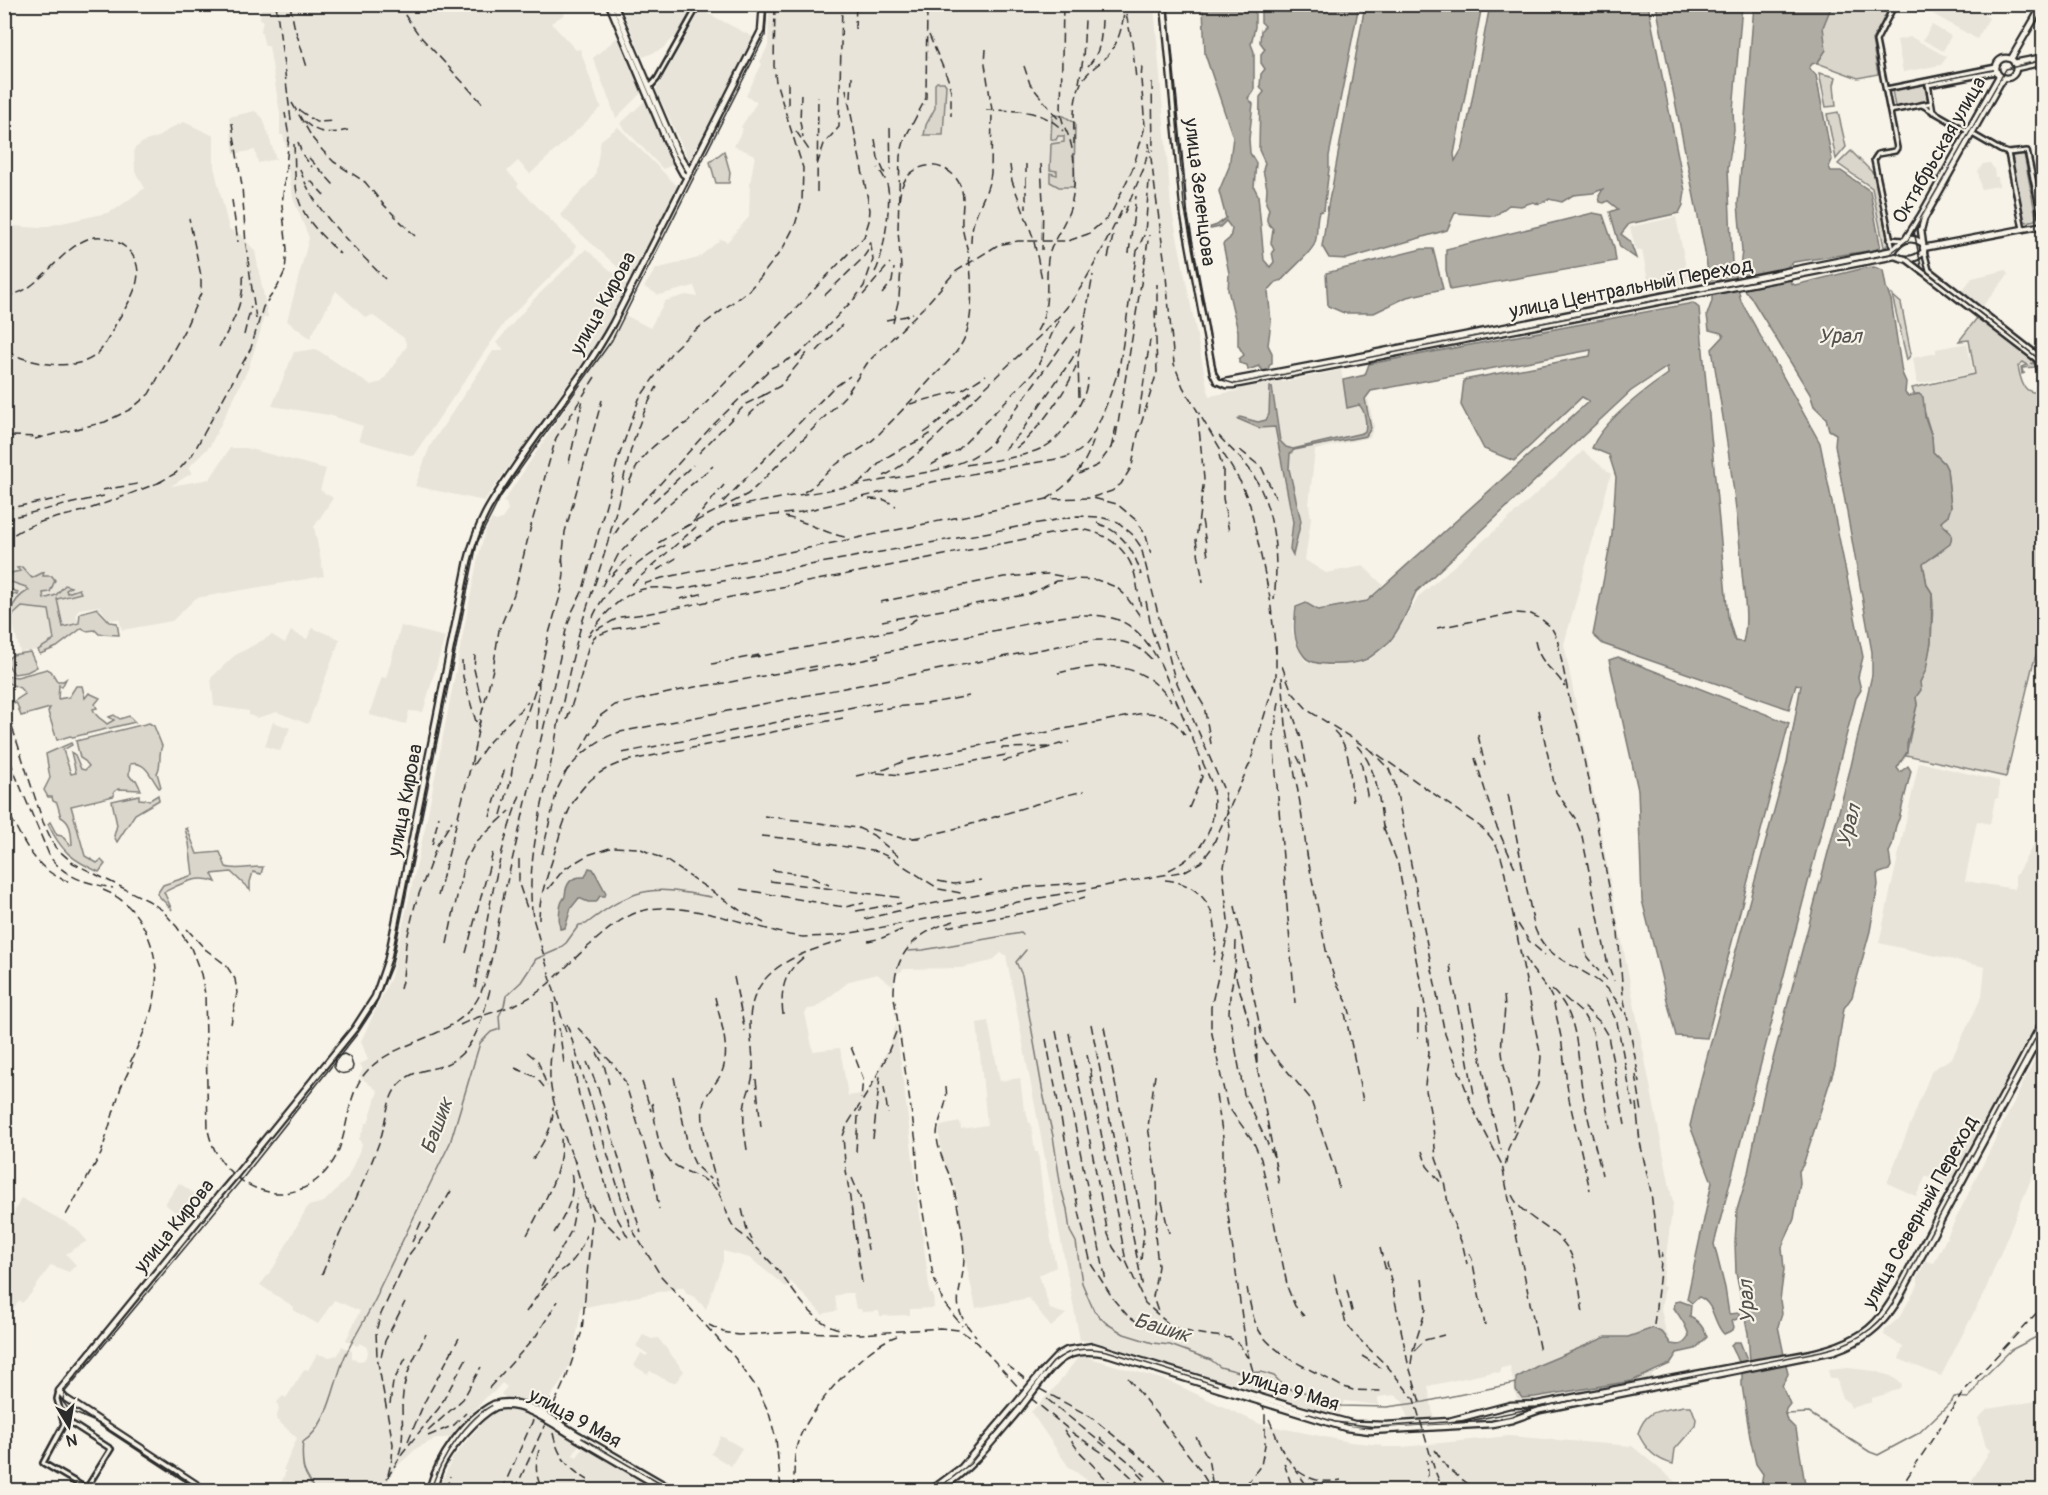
<svg xmlns="http://www.w3.org/2000/svg" width="2048" height="1495" viewBox="0 0 2048 1495" font-family="Pangolin,sans-serif">
	<style>
		.built { fill: #e8e4da }
		.green { fill: #dad6cc; stroke: #82807c; stroke-width: 1.5 }
		.water { fill: #afaca4; stroke: #7a7874; stroke-width: 1.5 }
		.lines { fill: none; stroke-linecap: round; stroke-linejoin: round }
		.stream { stroke: #7a7874; stroke-width: 1.5 }
		.minor-casing { stroke: #2b2b2b; stroke-width: 8 }
		.major-casing { stroke: #2b2b2b; stroke-width: 9 }
		.minor { stroke: #f7f3e8; stroke-width: 3 }
		.major { stroke: #f7f3e8; stroke-width: 4.5 }
		.tram { stroke: #2b2b2b; stroke-width: 1.5 }
		.rail { stroke: #2b2b2b; stroke-width: 1.5; stroke-dasharray: 9 4.5; stroke-linecap: butt }
		.major-bridge-casing { stroke: #2b2b2b; stroke-width: 9; stroke-linecap: butt }
		.major-bridge { stroke: #f7f3e8; stroke-width: 4.5 }
		.labels { text-anchor: middle; dominant-baseline: central; stroke-width: 4.5; stroke-linejoin: round; paint-order: stroke }
		.street-label { font-size: 20px; fill: #2b2b2b; stroke: #f7f3e8 }
		.water-label { font-size: 21px; font-style: italic; fill: #53524f; stroke: #f7f3e8 }
	</style>
	<rect width="100%" height="100%" fill="#f7f3e8"/>
	<filter id="ink" filterUnits="userSpaceOnUse"><feTurbulence type="fractalNoise" baseFrequency=".0167" numOctaves="2"/><feDisplacementMap in="SourceGraphic" scale="12" xChannelSelector="R" yChannelSelector="G"/><feConvolveMatrix kernelMatrix="1 2 1 2 8 2 1 2 1" color-interpolation-filters="sRGB"/></filter>
	<g filter="url(#ink)">
		<g class="built">
			<path d="M261,4H552L556,8L559,6L565,14L551,23L576,50L580,49L599,104L602,107L530,174L518,161L507,171L519,184L517,186L576,246L574,253L505,322L413,456L361,441L359,439L363,426L329,415L272,406L294,352L316,349L370,385L382,382L407,346L404,338L372,315L366,318L336,291L310,338L287,321L309,238L293,198L288,169L289,147H286L283,135H280V114L269,46H265L261,31L263,20L260,19Z"/>
			<path d="M635,5V4L695,5L678,34L662,49L643,57L622,10Z"/>
			<path d="M769,5H1154L1171,206L1209,396L1237,391L1240,387L1281,379L1282,382L1341,370L1347,402L1368,399L1374,427L1370,437L1315,450L1309,504L1311,519L1305,560L1326,573L1363,566L1383,585L1366,600L1318,609L1304,602L1295,606L1292,632L1305,661L1329,666L1369,660L1391,642L1419,596L1504,523L1583,451L1611,474L1564,644L1673,1203L1662,1286L1665,1287L1661,1309L1666,1333L1670,1338L1645,1345L1652,1367V1379L1519,1401L1516,1396L1510,1366L1501,1368V1372L1498,1373L1493,1372L1428,1386L1434,1420H1408L1403,1402L1395,1395L1378,1397V1405L1344,1401L1338,1418L1096,1342L1080,1340L1006,955L1001,953L992,961L961,968L904,969L896,975L894,985L890,984L877,974L850,981L815,1008L808,1009L805,1013L813,1051L840,1048L848,1096L867,1093L890,1044L896,1024L930,1294H933L934,1308L910,1309V1315L880,1316L879,1311L862,1312L861,1309H856L853,1293H845L835,1296L837,1311L826,1313L823,1315L791,1282L786,1287L750,1258L723,1251V1261L706,1309L695,1297L687,1294L683,1287L581,1308L576,1339L578,1340L570,1364L560,1384L540,1410L524,1401L505,1398L501,1394L507,1387L502,1383L493,1393H490L451,1437L435,1439L417,1448L395,1468L384,1490H272L282,1481L286,1471L283,1470L297,1438L276,1419L279,1409L277,1402L283,1396L286,1398L305,1369L308,1370L317,1354L329,1357L338,1355L342,1346L352,1351V1358L359,1361L364,1360L368,1353L367,1347L360,1343L357,1346L346,1340L360,1311L334,1300L318,1324L293,1310L294,1307L260,1285L274,1267L308,1206L324,1202L347,1179L362,1145L359,1139L366,1123H368L378,1091L359,1076L363,1069L360,1064L368,1060L361,1041L391,977L425,828L478,557L486,530L492,519L496,521L502,519L508,510L506,503L503,502L614,336L625,315L650,328L665,301L686,295L698,297L694,286L659,295L644,287L656,269L698,258L721,239L727,242L749,217L750,184L755,155L734,146L743,129L741,127L757,102L746,96L762,64L760,62L768,46Z"/>
			<path d="M1917,5H1990L1984,15L1989,18L1977,39Z"/>
			<path d="M701,10L755,38L690,163L656,90Z"/>
			<path d="M1932,25L1951,36L1943,51L1923,40Z"/>
			<path d="M619,36L644,90L616,118L593,58Z"/>
			<path d="M1911,37L1947,57L1941,65L1903,72L1897,40Z"/>
			<path d="M647,99L675,164L663,169L620,124Z"/>
			<path d="M255,111L263,118L276,159L258,163L255,150L234,154L229,117Z"/>
			<path d="M184,122L214,136V167L229,229L241,235L255,251L268,317L263,318L261,330L248,369L210,446L188,468L192,473L171,486L210,479L230,448H246L326,469L320,490L333,498L314,527L324,576L196,598L172,621L122,630L119,619L109,620L99,606L79,609L76,614L78,622L53,628L54,640L38,650L20,652L11,616L4,615V221L13,226L39,228L107,213L116,209L145,188L135,172L134,149L143,142L158,137L171,128Z"/>
			<path d="M618,127L679,188L632,280L560,215L595,176L601,140Z"/>
			<path d="M1990,163L1994,169L1995,177H1998L1999,186L1981,189L1978,171L1983,164Z"/>
			<path d="M1676,217L1688,277L1686,284L1650,291L1642,250L1636,251L1630,227Z"/>
			<path d="M586,249L628,286L605,333L484,501L415,486L430,446L493,351H502L503,348L496,343L534,299Z"/>
			<path d="M2006,270L2008,275L1982,307L1962,291L1972,278Z"/>
			<path d="M1967,343L1973,373L1917,384L1913,358L1936,353V349Z"/>
			<path d="M401,626L445,637L423,712L409,711L406,724L369,715L382,677L386,678Z"/>
			<path d="M312,628L340,639L308,724L277,712L257,718L249,715V711L214,706L211,678L234,656L272,635L285,643L291,631L307,639Z"/>
			<path d="M273,722L290,728L280,751L265,746Z"/>
			<path d="M1919,762L1999,781V791L1998,798L1995,799L1990,824L1977,821L1965,881L2015,889V877L2043,828L2044,1008L1950,1187L1926,1176L1916,1196L1887,1183L1932,1070L1952,1058L1982,996L1985,967L1879,943Z"/>
			<path d="M988,1021L1000,1081L1020,1078L1024,1110H1026L1029,1123H1031L1035,1152H1038L1043,1195L1056,1267L1039,1275L1050,1309L1066,1314L1051,1327L1029,1298L976,1308L965,1258L956,1189L942,1157L939,1133L941,1126L960,1122L961,1129L987,1125L977,1023Z"/>
			<path d="M2043,1043V1150L1985,1291L1941,1376L1899,1359L1903,1347L1884,1335L1885,1330L1899,1318L1918,1285V1276L1926,1261L1934,1263Z"/>
			<path d="M179,1183L195,1194L179,1215L165,1204Z"/>
			<path d="M21,1198L76,1228L87,1241L66,1254L76,1265L69,1272L51,1265L30,1295L22,1303L19,1300L12,1311L5,1305V1225L8,1226Z"/>
			<path d="M643,1335L652,1339L658,1338L684,1371L676,1382H669L650,1371L648,1374L634,1366L641,1353L646,1356L648,1354L636,1346Z"/>
			<path d="M1080,1355L1171,1382L1260,1424L1350,1442L1382,1445V1447H1402L1509,1436L1632,1446L1685,1490H1100L1068,1466L1031,1412L1053,1390Z"/>
			<path d="M1848,1368L1874,1371L1891,1376L1902,1384L1900,1388L1886,1394L1872,1398V1402L1851,1408L1849,1403L1842,1398L1837,1379H1830L1828,1370Z"/>
			<path d="M2043,1400V1490H1966L1990,1450L1986,1447L1978,1418L1988,1409Z"/>
			<path d="M506,1407L519,1410L541,1421L545,1415L569,1435L570,1439L579,1444L573,1455L577,1457L584,1446L661,1490H442V1481L452,1459L490,1413Z"/>
			<path d="M721,1436L742,1448L731,1466L711,1454Z"/>
		</g>
		<g class="green">
			<path d="M1832,5H1892L1872,40L1878,74L1858,78L1817,63C1831,45 1821,44 1823,27C1825,19 1829,12 1832,5Z"/>
			<path d="M1819,73L1836,77L1834,85L1836,106L1826,107Z"/>
			<path d="M937,82H944L946,85L943,135H924L926,125L935,108V84Z"/>
			<path d="M1924,84L1928,101L1895,107L1892,90Z"/>
			<path d="M1838,112L1846,147L1836,159L1827,114Z"/>
			<path d="M1055,115L1064,116L1075,123L1074,187H1059L1050,182V173L1057,175V171L1050,170L1051,144L1064,142V136H1058L1056,140L1051,139L1052,116Z"/>
			<path d="M724,151L730,172L729,183H716L710,162Z"/>
			<path d="M1851,151L1875,175L1888,242L1887,246L1884,247L1872,188L1838,164Z"/>
			<path d="M2024,154L2036,217L2035,220L2027,222L2024,220L2011,156Z"/>
			<path d="M1892,295L1901,303L1911,354L1907,360Z"/>
			<path d="M1977,318L2034,361L2031,364L2034,363L2035,367L2022,368L2023,373H2025L2022,374L2021,367L2028,365L2023,362L2018,366C2021,381 2023,395 2041,392L2044,406L2043,634L2032,668L2006,777L1906,755L1917,705L1916,697L1920,690V682L1925,670L1931,642L1933,605L1932,593L1927,585L1923,563L1938,554L1948,528C1932,523 1924,543 1922,556L1920,557L1917,554V533L1927,526L1945,518L1951,507L1947,469L1944,463L1933,452L1932,437L1919,394H1914L1912,388L1975,374L1969,340L1959,341Z"/>
			<path d="M22,567L32,578L44,572L43,576H52L55,580L50,592L43,593L44,599L56,595L65,585L71,587L66,590L67,593L79,589L81,593L57,599L63,627L79,623L80,613L97,608L110,622L117,623L119,635L99,634L95,630L86,631L82,628L57,647L40,654L38,650L54,640L49,610L22,607L13,615L10,613C13,602 20,595 29,590L26,587L11,582L7,584L6,588L18,592L17,595L9,593L11,599L5,594V579L11,573L20,571L17,568Z"/>
			<path d="M30,652L37,667L27,672L14,674L6,662C12,651 19,655 30,652Z"/>
			<path d="M47,669L51,671L57,681H63L66,679L62,687L59,685L58,699L69,697L76,686H82L85,698L89,693L100,698L95,704L97,708L93,709C96,718 101,718 107,724L114,720L109,717L114,715L120,719L129,716L135,722L73,737L70,736L57,740L48,712L50,708L21,716L17,704L13,702L25,694L20,688L6,682L9,676L17,677Z"/>
			<path d="M149,723L154,726L162,746C158,754 162,766 157,773L161,787L159,788C151,778 146,760 130,764L129,775L132,779L136,780L141,790L118,789L114,792V796L71,806L85,856L97,863L101,860L105,864L99,872C72,860 61,851 48,824L50,822L57,835L62,836L70,845L72,844C71,834 72,823 61,817L57,803L53,801L52,797H48L44,790L50,778L46,754L71,743L72,745L63,750L71,774L76,773L71,752L75,755L81,769L85,770L89,766L85,761L80,758L76,741Z"/>
			<path d="M139,795V799L150,800L158,795L159,800L135,814L117,842L114,836L117,825L112,801Z"/>
			<path d="M187,828L197,854L220,852L226,867C237,871 251,866 263,867L261,874L253,872L250,882V890L231,872L212,874L216,882C198,874 181,884 164,892L172,910L157,894L163,885L193,875L189,843L185,829Z"/>
			<path d="M1683,1406H1691L1696,1419L1695,1426L1675,1449L1673,1464C1656,1460 1645,1449 1638,1433C1647,1407 1660,1412 1683,1406Z"/>
		</g>
		<g class="water">
			<path d="M1264,4L1359,5L1329,156V169L1324,210L1319,212C1315,222 1319,235 1314,245C1308,256 1290,270 1282,280L1276,282L1268,291L1271,322L1268,345L1272,353V363L1269,366L1268,372L1265,373L1259,366L1248,370L1247,365L1239,363V359L1244,355L1238,345V331L1228,290L1229,273L1223,244L1230,238L1232,229L1226,221L1220,227L1211,229L1208,228L1217,225L1226,218L1219,191L1229,167L1233,137L1205,54L1203,8L1204,5H1255V27L1251,44L1254,52V90L1248,98L1253,104L1249,139L1250,153L1256,163L1254,187L1258,195L1264,260L1270,267L1274,262L1272,252L1274,250L1271,243L1273,229C1265,220 1266,221 1269,209L1266,203L1267,188L1263,170L1265,163L1259,150L1260,97L1264,92L1260,86L1261,74L1265,69L1261,63V54L1265,49L1260,42L1261,30L1265,26L1261,22V9L1265,6Z"/>
			<path d="M1365,5H1482L1454,154L1455,161L1463,147L1490,5H1648L1685,191L1683,205L1679,213L1629,224L1621,234L1630,241L1636,258L1620,247L1610,212L1618,209L1608,201L1604,203L1600,202L1599,196L1603,189L1593,193L1573,195L1562,202L1549,199C1543,203 1539,205 1533,202L1521,206L1509,205L1495,216L1455,213L1447,230L1347,259L1329,258L1322,246C1326,227 1326,207 1332,188Z"/>
			<path d="M1656,5H1742L1733,111L1734,130L1728,168L1732,264L1741,301L1820,443L1863,657L1858,677L1861,690L1856,698L1714,1244L1725,1288L1729,1314L1739,1313V1318L1732,1321L1734,1327L1733,1330L1724,1334C1713,1324 1715,1303 1699,1297L1692,1303L1687,1299L1712,1182L1690,1126L1701,1079L1787,763L1801,685L1796,684L1789,709L1603,644L1593,635L1612,535L1616,477L1609,455L1592,448C1602,422 1645,390 1668,374L1667,367L1631,391L1416,592C1408,609 1401,628 1389,642C1383,647 1373,656 1367,659C1354,665 1312,668 1304,656C1292,641 1294,624 1296,607L1306,603L1318,610L1367,601L1589,401L1582,397L1514,461L1484,449L1461,405L1464,380L1590,356L1591,350L1371,391L1365,399L1371,428L1366,436L1294,450L1290,454L1289,469L1301,521L1293,555L1290,549L1293,522L1275,427L1259,428L1238,419L1240,417L1258,422L1266,420L1269,414L1270,387H1272L1280,441L1286,447L1293,449L1362,433L1365,431C1367,423 1365,410 1359,405L1347,408L1343,380L1365,375L1369,364L1693,303L1699,308L1728,617L1735,641L1743,642C1749,620 1744,596 1742,573C1737,498 1724,423 1712,349L1724,336L1721,333L1709,330L1707,315L1712,301V296L1704,247Z"/>
			<path d="M1754,5H1832L1823,27L1826,50L1818,62L1812,64L1809,68L1816,75L1832,160L1829,167L1831,171H1841L1870,191L1880,244L1879,248L1875,250L1794,262L1788,266L1791,283L1795,285L1865,268L1874,267L1883,270L1886,287L1891,300L1902,373L1906,382L1905,393L1908,396L1919,394L1923,397L1925,417L1932,437L1933,452L1944,463L1947,469L1951,507L1948,516L1941,522C1947,532 1955,528 1950,544L1923,564L1927,585L1932,593L1931,642L1926,670L1920,682L1921,690L1916,697L1917,705L1907,744V752L1897,768L1900,772L1908,766L1911,771L1899,819C1892,829 1896,842 1889,852L1891,866L1889,870L1877,874L1878,885L1870,931L1852,997L1844,1008L1835,1066L1803,1165L1799,1171L1800,1183L1794,1219L1782,1247L1784,1269L1780,1300L1782,1314L1778,1326L1788,1374L1782,1386L1790,1404L1786,1409L1785,1414L1787,1420L1796,1429L1806,1490H1760L1763,1474L1756,1464L1750,1437L1742,1385V1368L1731,1345L1734,1342H1740L1748,1362H1750L1748,1333L1736,1273L1735,1242L1737,1210L1748,1173L1763,1097L1851,766L1872,675V652L1835,445L1836,434L1829,430L1826,418L1814,406L1810,394L1750,296L1743,289L1739,275L1742,251L1738,204Z"/>
			<path d="M1593,213L1603,215L1614,247L1616,261L1450,290L1446,270V249Z"/>
			<path d="M1422,249H1433L1443,289L1407,297L1374,313H1344L1328,306L1326,273Z"/>
			<path d="M1618,657L1789,723L1707,1038L1676,1036L1642,900L1638,790L1609,660Z"/>
			<path d="M589,868L593,869L606,893L605,896H600L596,902H588L579,898L571,908L565,928L560,929C559,922 559,911 561,904C562,899 564,900 565,896C566,882 572,876 585,877Z"/>
			<path d="M1680,1301L1691,1305L1690,1317C1699,1321 1704,1327 1707,1337L1695,1349L1677,1353L1670,1364L1632,1381L1535,1397L1522,1398L1516,1390V1378L1539,1365L1606,1337H1628L1653,1328L1663,1333L1671,1344C1680,1346 1684,1345 1689,1336C1686,1324 1681,1319 1674,1308L1675,1302Z"/>
		</g>
		<g class="lines">
			<g class="stream">
				<path d="M1026,950L1016,962L1022,975L1043,1093L1053,1136L1061,1188L1067,1209L1070,1231L1076,1242L1082,1283L1094,1311L1106,1323L1124,1334L1153,1343L1170,1345L1211,1360L1220,1367L1243,1373L1261,1372L1274,1376L1284,1386L1295,1391L1304,1392L1341,1406L1387,1407L1424,1402L1516,1383"/>
				<path d="M908,951L923,950L1015,934L1021,933L1023,935"/>
				<path d="M1785,1414L1809,1413L1870,1452L1878,1455L1919,1433L1952,1401L1954,1397L1968,1398L1975,1391L1980,1381L2011,1350L2044,1333"/>
				<path d="M313,1490C312,1482 308,1480 305,1472C302,1467 302,1448 303,1442C330,1424 333,1384 345,1356C355,1335 368,1315 378,1294L379,1289L450,1143L480,1043L491,1032L500,1029L499,1016L504,1006L506,996L521,982L536,959L557,950L566,943L579,925L586,924C602,912 623,896 644,892C665,887 691,894 711,897"/>
			</g>
			<defs>
				<g id="minor">
					<path d="M1928,84L1933,112"/>
					<path d="M1928,85L1996,72"/>
					<path d="M650,87L657,79L699,4"/>
					<path d="M1886,89L1996,67"/>
					<path d="M1922,105L2000,150L2008,153L2027,151L2044,229"/>
					<path d="M1890,111L1931,103"/>
					<path d="M2008,153L2023,229"/>
					<path d="M1890,239L1903,240"/>
					<path d="M1893,250L1874,160L1878,154L1895,151L1897,148L1876,41L1895,4"/>
					<path d="M1924,251L1929,270L2044,360"/>
					<path d="M1907,260L2036,359L2044,369"/>
					<path d="M2038,362L2043,390"/>
					<path d="M59,1391L57,1399L64,1424L43,1463L89,1490"/>
					<path d="M63,1418L111,1449L86,1489"/>
				</g>
				<g id="major">
					<path d="M609,4L672,154L683,174L687,177"/>
					<path d="M614,4L677,152L690,172"/>
					<path d="M1164,4L1184,215L1213,373L1217,381"/>
					<circle cx="2006" cy="68" r="10"/>
					<path d="M2011,59L2043,4"/>
					<path d="M2014,63L2044,57"/>
					<path d="M2016,68L2044,62"/>
					<path d="M1905,240L1921,215L1999,76"/>
					<path d="M1923,248L2044,225"/>
					<path d="M1894,250C1901,240 1910,235 1922,243"/>
					<path d="M1895,256C1906,261 1916,261 1924,251L1921,230L1924,219L2003,78"/>
					<path d="M1374,353L1894,250"/>
					<path d="M1376,357L1895,256"/>
					<path d="M1217,381L1226,385H1233L1374,358"/>
					<path d="M1225,382L1373,354"/>
					<path d="M236,1175L355,1028L375,997L388,959L468,561C478,520 492,501 515,467C547,419 585,374 613,323L761,31L763,4"/>
					<path d="M1040,1374L1058,1355L1067,1350L1093,1346L1220,1385"/>
					<path d="M1044,1377C1062,1353 1078,1348 1108,1354L1219,1389"/>
					<path d="M1306,1411L1354,1424L1386,1425L1449,1421L1510,1405L1538,1404C1610,1391 1682,1377 1754,1363C1787,1357 1826,1354 1856,1337C1877,1326 1888,1307 1900,1287L2044,1019"/>
					<path d="M1304,1415L1346,1428L1370,1431L1492,1424L1512,1420L1540,1410L1834,1351C1862,1342 1881,1327 1897,1302L2044,1029"/>
					<path d="M580,1436L673,1490"/>
					<path d="M578,1439L665,1490"/>
					<path d="M205,1490L65,1398L59,1391L219,1195"/>
					<path d="M429,1490C438,1459 464,1419 494,1404"/>
					<path d="M434,1490C436,1481 438,1471 443,1463C453,1445 478,1416 496,1407"/>
					<path d="M931,1490L962,1467L1014,1406"/>
					<path d="M939,1490C972,1469 994,1439 1019,1410"/>
				</g>
			</defs>
			<use href="#minor" class="minor-casing"/>
			<use href="#major" class="major-casing"/>
			<use href="#minor" class="minor"/>
			<use href="#major" class="major"/>
			<g class="tram">
				<path d="M1167,4L1184,205L1216,372L1222,380L1235,384L1897,253L1906,256L2044,363"/>
				<path d="M1914,231L1921,266"/>
				<path d="M1891,253L1908,240L2006,69L2044,60"/>
				<path d="M2037,359L2044,384"/>
				<path d="M335,1059L334,1067C338,1075 345,1075 352,1070L353,1066L350,1057L344,1054L336,1057"/>
				<path d="M202,1490L100,1424L70,1411L63,1402L64,1393L242,1179L357,1034L374,1008L392,964L477,543L501,496L612,340L765,36L767,4"/>
				<path d="M431,1490C438,1462 472,1408 502,1402C514,1401 524,1405 534,1410L671,1490"/>
				<path d="M934,1490L952,1478L970,1464L1053,1362C1071,1348 1086,1347 1107,1351L1335,1422L1376,1427L1474,1420L1821,1351C1852,1344 1876,1331 1893,1303L2044,1022"/>
			</g>
			<g class="rail">
				<path d="M276,4L291,120"/>
				<path d="M397,4L419,35L482,103"/>
				<path d="M290,5L294,25L307,67"/>
				<path d="M1126,14L1132,41L1136,79"/>
				<path d="M855,29L856,4"/>
				<path d="M929,35L948,79L951,91V116"/>
				<path d="M1024,66L1030,84L1060,121"/>
				<path d="M1088,66C1101,52 1101,39 1102,20"/>
				<path d="M1142,66L1141,80L1145,126"/>
				<path d="M788,82V108"/>
				<path d="M1152,82L1153,151"/>
				<path d="M1079,83L1083,59L1085,20"/>
				<path d="M801,94L800,122L803,137"/>
				<path d="M851,98L852,76"/>
				<path d="M292,103L313,139L323,151L334,162L365,182L383,204L415,236"/>
				<path d="M299,110L316,122L334,121"/>
				<path d="M986,110C1014,111 1043,108 1063,131"/>
				<path d="M304,121C318,135 331,134 348,130"/>
				<path d="M232,123L242,186L246,245L256,319"/>
				<path d="M890,128L891,170"/>
				<path d="M796,131L811,153"/>
				<path d="M875,139L878,158L885,174"/>
				<path d="M298,142L302,154L312,167"/>
				<path d="M1149,143L1165,265L1174,364L1183,387L1241,483L1250,505L1270,598L1276,653"/>
				<path d="M294,144C295,161 294,181 298,197C304,221 324,237 340,254"/>
				<path d="M1074,144C1074,125 1072,101 1081,83C1086,73 1094,68 1103,60C1119,47 1123,24 1125,5"/>
				<path d="M309,158L334,185"/>
				<path d="M1026,164V209"/>
				<path d="M1041,164L1043,202L1042,250"/>
				<path d="M817,165L824,144L839,127L842,4"/>
				<path d="M1010,165L1012,181L1033,237L1042,279"/>
				<path d="M300,169C314,213 355,247 385,279"/>
				<path d="M310,180L324,195"/>
				<path d="M817,192L818,97"/>
				<path d="M232,200L238,242"/>
				<path d="M1124,214L1144,168L1148,150"/>
				<path d="M971,243C971,212 987,200 991,173L992,110L985,64L986,49"/>
				<path d="M1129,253L1136,196"/>
				<path d="M1108,258L1113,236"/>
				<path d="M875,272C883,260 891,204 888,189C887,181 883,175 878,168"/>
				<path d="M882,294L892,282L894,268"/>
				<path d="M825,295L862,259L867,252L870,241"/>
				<path d="M863,295L890,263"/>
				<path d="M4,296C12,295 20,293 26,289C48,276 70,240 95,237C106,236 116,240 125,247C151,269 132,298 118,320C111,332 106,346 96,355C75,373 26,363 4,350"/>
				<path d="M1157,315V284"/>
				<path d="M4,317L12,319"/>
				<path d="M886,320L906,316L913,313"/>
				<path d="M893,323L899,298L901,267L898,230L900,156L905,138L926,98L927,4"/>
				<path d="M1037,331C1051,308 1045,284 1048,259C1052,238 1069,221 1072,200C1076,181 1075,158 1070,140C1067,131 1062,124 1061,114L1063,4"/>
				<path d="M244,335L251,306"/>
				<path d="M219,347C233,322 245,301 243,272"/>
				<path d="M817,351L842,325"/>
				<path d="M1118,376L1137,251L1145,233L1149,181"/>
				<path d="M762,396L780,386L807,353"/>
				<path d="M1079,397L1078,357L1093,275"/>
				<path d="M910,404L962,390L986,375"/>
				<path d="M1139,414L1150,340"/>
				<path d="M748,416L767,398"/>
				<path d="M1198,418L1204,479L1196,540L1203,582"/>
				<path d="M924,433L934,426L972,390"/>
				<path d="M11,436L42,437"/>
				<path d="M1116,436L1149,235"/>
				<path d="M1219,436C1230,449 1243,459 1252,473C1275,509 1279,558 1274,599"/>
				<path d="M35,439L105,422L131,409L149,394L185,329L201,293V276L189,218"/>
				<path d="M1016,448C1034,436 1070,387 1076,366"/>
				<path d="M1111,448L1116,427"/>
				<path d="M1004,450L1021,432L1072,359L1077,350"/>
				<path d="M1240,450L1262,468L1276,499"/>
				<path d="M699,453L746,404L768,393"/>
				<path d="M1219,455L1223,469V498L1229,532"/>
				<path d="M569,463L583,399"/>
				<path d="M931,465L958,450L1032,374C1045,358 1048,337 1059,321"/>
				<path d="M966,465C990,460 1032,458 1052,442C1059,436 1064,429 1070,421C1079,407 1086,395 1088,378"/>
				<path d="M1079,474L1098,465L1116,441"/>
				<path d="M884,476C927,453 955,416 990,383C1016,356 1048,332 1071,302C1090,276 1109,236 1124,206"/>
				<path d="M158,483L176,473L192,455L251,348L263,307L278,286L285,271L287,249L282,205L289,137L285,113"/>
				<path d="M629,483C643,449 659,441 688,422L864,237L869,221L870,210L846,89"/>
				<path d="M857,484C869,478 875,465 886,458C900,448 918,443 933,432"/>
				<path d="M102,490L138,484"/>
				<path d="M804,492C817,485 825,473 837,464C850,454 865,448 877,436C895,418 913,399 930,380C944,366 960,352 966,334C974,313 972,274 968,252C966,243 963,235 962,225C961,212 966,198 960,185C951,164 923,159 908,176C901,184 900,193 899,202"/>
				<path d="M1093,497L1112,491L1121,484L1132,466L1138,434L1157,372L1155,308"/>
				<path d="M869,499L885,500L896,506"/>
				<path d="M1047,499C1072,483 1085,466 1094,439"/>
				<path d="M653,502L693,465"/>
				<path d="M723,502L832,389L850,376"/>
				<path d="M732,507C783,497 833,490 884,480C918,473 966,470 992,442L1076,326"/>
				<path d="M4,509L67,497"/>
				<path d="M785,517C806,521 824,533 845,537"/>
				<path d="M1202,520L1208,556"/>
				<path d="M4,522L17,516L104,496"/>
				<path d="M1097,523C1122,532 1134,549 1141,575"/>
				<path d="M683,528L748,494L759,484L846,395L868,362L924,307L955,272L998,245L1018,241H1068L1088,234L1105,220L1113,210L1133,168L1144,130V118"/>
				<path d="M614,535L622,523L659,485L712,426L771,368L800,354L856,297L864,286L873,260L870,238"/>
				<path d="M4,543C26,520 59,519 86,510C113,501 139,490 166,480"/>
				<path d="M658,543L693,522L724,485"/>
				<path d="M683,547L722,523L739,519L801,512L883,492L986,471L1063,458C1071,456 1078,453 1084,447C1099,430 1112,390 1119,368"/>
				<path d="M562,563L565,532L602,400"/>
				<path d="M657,570L678,557"/>
				<path d="M611,576L631,556"/>
				<path d="M644,584L662,578L1047,499L1093,498L1117,504L1137,521L1146,536L1151,554"/>
				<path d="M631,585L696,527"/>
				<path d="M602,586L618,555L657,514L713,466"/>
				<path d="M680,599L705,593"/>
				<path d="M1146,601L1152,631L1159,650"/>
				<path d="M880,602L1004,577L1048,574L1067,577"/>
				<path d="M593,617C607,584 639,561 669,543"/>
				<path d="M882,621L1030,594L1056,581L1076,579L1097,580L1116,587L1125,595L1140,616"/>
				<path d="M1437,628L1516,613L1531,614L1541,619L1551,627L1557,638L1571,707L1577,724L1618,932L1623,995L1640,1083"/>
				<path d="M596,630L620,617L645,614L1076,529C1102,530 1126,546 1134,572C1138,585 1138,598 1142,610"/>
				<path d="M588,636C603,616 623,590 650,588C660,587 669,589 679,589L1077,516L1100,517L1118,522L1132,534L1141,547L1174,676L1224,790L1230,828L1223,874L1229,929L1211,1007V1029L1227,1105L1253,1141L1261,1159L1288,1289L1295,1306L1304,1316"/>
				<path d="M1535,641C1540,666 1554,668 1565,687"/>
				<path d="M1174,650L1179,663L1204,706L1211,744"/>
				<path d="M475,655L474,669L482,702"/>
				<path d="M872,655C915,646 959,637 1003,629C1038,622 1077,609 1112,618C1136,624 1150,645 1161,665L1212,784C1219,824 1206,852 1169,870"/>
				<path d="M751,658L895,630L902,628L919,617"/>
				<path d="M462,661L463,677L477,725"/>
				<path d="M712,664L759,655"/>
				<path d="M1282,666L1292,692L1309,711L1380,756L1478,825C1492,835 1499,848 1503,864L1541,1057L1538,1084L1508,1149L1505,1169"/>
				<path d="M808,671L879,657"/>
				<path d="M1058,673C1102,663 1141,659 1171,701"/>
				<path d="M1282,677L1286,725L1300,803L1307,854L1327,955L1335,980L1347,1002L1352,1020"/>
				<path d="M4,702L43,822L55,847L73,863L149,901L162,910L177,927L191,948L201,974L205,994L208,1130C219,1187 291,1219 330,1166C351,1138 343,1096 368,1070C400,1037 461,1039 481,992C495,959 497,921 506,886C526,801 547,716 566,630L572,612L583,590L618,459L639,399L674,349L688,336L749,290L760,278L783,248L795,225L802,201L803,168L776,82L774,66L775,4"/>
				<path d="M1279,702L1274,735V749L1295,1003"/>
				<path d="M1289,703L1302,741L1306,763"/>
				<path d="M1538,710L1556,792L1575,818L1582,836L1608,966L1614,981"/>
				<path d="M872,711L894,707L926,704L969,696"/>
				<path d="M567,720L581,676L588,648L594,637L613,629L660,621"/>
				<path d="M478,728L493,669L499,630L514,594L532,522L556,438L595,377"/>
				<path d="M537,729L539,678"/>
				<path d="M1334,731C1353,749 1349,778 1353,802"/>
				<path d="M1478,735L1485,766"/>
				<path d="M1357,746C1379,769 1379,804 1384,833"/>
				<path d="M5,747L15,774L50,857C67,879 87,883 113,888"/>
				<path d="M1001,748L1048,747"/>
				<path d="M1369,749L1389,769L1395,784L1445,1034L1474,1111L1502,1165L1540,1352"/>
				<path d="M580,751L600,716L615,705L695,687L725,683L817,666"/>
				<path d="M622,753L869,704L881,703"/>
				<path d="M1297,756L1302,766L1307,787"/>
				<path d="M1475,758L1496,825L1516,870"/>
				<path d="M1003,761C1026,756 1046,747 1069,742"/>
				<path d="M1361,761L1368,800"/>
				<path d="M473,765L489,742L528,702"/>
				<path d="M877,773L904,775L1006,755"/>
				<path d="M564,774C580,755 596,739 620,732L1084,641C1111,639 1134,638 1153,661"/>
				<path d="M856,776L886,769L907,760L1144,713C1162,713 1175,720 1185,735"/>
				<path d="M1508,794L1534,926C1545,958 1570,962 1595,979C1607,987 1616,999 1623,1011"/>
				<path d="M4,804C21,835 33,872 71,882"/>
				<path d="M1189,808L1202,777L1199,765"/>
				<path d="M501,815L510,783L516,746L539,678L548,637L562,589L564,574L562,555"/>
				<path d="M764,816L858,828L873,835L898,856"/>
				<path d="M490,817L505,768"/>
				<path d="M1383,826L1398,864L1425,1006L1429,1053L1425,1085L1433,1127L1436,1158L1444,1181L1450,1214L1463,1246L1467,1264"/>
				<path d="M871,829L901,838H920"/>
				<path d="M761,836L803,840L878,852L893,859L939,889L961,893"/>
				<path d="M913,838C972,828 1026,804 1084,791"/>
				<path d="M432,845L439,816"/>
				<path d="M542,854L557,790L568,768"/>
				<path d="M519,859V884L528,911"/>
				<path d="M772,870L806,875L829,885"/>
				<path d="M1165,880C1210,884 1222,922 1213,962"/>
				<path d="M770,881L904,898"/>
				<path d="M938,881L954,884L982,880"/>
				<path d="M548,889L564,869L588,855L613,847L639,848L667,861L741,911L764,923"/>
				<path d="M740,889L838,906L845,907L864,903"/>
				<path d="M103,890C142,904 162,954 155,994C151,1019 139,1044 128,1067"/>
				<path d="M438,896L471,765L480,721"/>
				<path d="M1235,906L1262,1037L1272,1053L1310,1098L1333,1164L1340,1192"/>
				<path d="M856,911L901,903"/>
				<path d="M865,919L910,908L1015,888L1089,882"/>
				<path d="M539,920C539,899 546,880 552,861C566,814 574,777 626,761L843,718"/>
				<path d="M954,921C914,933 893,954 894,997L916,1142L918,1180L933,1276L943,1302L962,1326"/>
				<path d="M1518,924L1529,941L1545,955"/>
				<path d="M947,927L1049,908L1085,897"/>
				<path d="M1581,927L1587,957L1606,980"/>
				<path d="M187,929L205,949L226,965L235,979L237,993L231,1024"/>
				<path d="M868,941L882,938L904,929"/>
				<path d="M1236,941L1235,968L1230,996L1229,1013L1244,1094L1274,1157"/>
				<path d="M447,944L464,863L476,842L510,811"/>
				<path d="M466,953L493,852"/>
				<path d="M1525,957L1531,968L1547,988L1553,1000L1561,1037L1569,1099L1590,1190"/>
				<path d="M1450,965L1474,1094"/>
				<path d="M734,977L745,1031"/>
				<path d="M1236,977L1251,1029"/>
				<path d="M475,988C487,923 496,857 520,795"/>
				<path d="M400,989L403,977L406,943L415,905L437,845L452,821"/>
				<path d="M1552,990C1581,1016 1576,1058 1583,1094C1588,1121 1596,1148 1602,1175"/>
				<path d="M1504,996C1507,1015 1500,1033 1502,1052C1505,1079 1517,1105 1513,1132"/>
				<path d="M715,997C720,1021 732,1051 721,1074C716,1084 707,1092 704,1102C698,1120 713,1174 720,1192"/>
				<path d="M1564,997L1583,1014L1593,1032L1610,1128"/>
				<path d="M1605,998L1617,1022L1633,1107"/>
				<path d="M553,1003C556,1028 549,1054 550,1079C552,1105 565,1140 576,1164"/>
				<path d="M1470,1003L1491,1109L1501,1150"/>
				<path d="M1584,1007L1599,1021L1608,1036L1625,1125"/>
				<path d="M1418,1010V1038"/>
				<path d="M1345,1013L1363,1101"/>
				<path d="M783,1014C780,990 784,972 804,957"/>
				<path d="M567,1024L630,1226L661,1276L735,1358L757,1388L769,1413L776,1439L781,1490"/>
				<path d="M1091,1024L1143,1288"/>
				<path d="M460,1025C483,1013 509,1010 532,996C553,983 570,961 590,945C605,932 619,919 638,912C675,898 749,925 789,935L803,937L835,936L1185,871L1201,862L1211,849L1250,763L1276,677V645"/>
				<path d="M1104,1027L1144,1230L1141,1260"/>
				<path d="M1256,1027L1257,1064"/>
				<path d="M559,1028L564,1063"/>
				<path d="M578,1028L615,1066L625,1082L653,1174L659,1209"/>
				<path d="M1056,1031L1106,1281"/>
				<path d="M566,1032L533,918C526,872 538,822 548,778C558,727 567,675 581,626C591,594 603,562 611,530C625,480 630,432 657,387"/>
				<path d="M1069,1033L1108,1234L1113,1247L1123,1262"/>
				<path d="M1046,1039L1078,1207L1091,1264L1114,1300L1127,1315L1140,1324L1150,1328L1178,1333"/>
				<path d="M851,1047L863,1078L861,1099"/>
				<path d="M527,1052L538,1061L547,1086"/>
				<path d="M597,1053L604,1065L609,1084"/>
				<path d="M1087,1055L1093,1082"/>
				<path d="M1255,1055L1279,1184"/>
				<path d="M573,1062L579,1095L614,1212L630,1241"/>
				<path d="M587,1062L598,1088L641,1233"/>
				<path d="M515,1068L536,1077L544,1087"/>
				<path d="M1155,1075L1148,1127L1157,1181L1158,1209L1155,1235L1158,1266L1153,1297L1159,1315"/>
				<path d="M1636,1075L1642,1112"/>
				<path d="M1090,1076L1126,1261L1145,1303L1172,1327L1193,1333L1230,1338L1240,1345L1247,1357"/>
				<path d="M674,1077L689,1151L696,1166L711,1180"/>
				<path d="M756,1079L761,1127"/>
				<path d="M642,1082L651,1111"/>
				<path d="M884,1087L888,1114"/>
				<path d="M946,1087C949,1107 937,1118 937,1136C938,1157 952,1174 955,1194C959,1214 964,1238 964,1258C963,1295 946,1304 976,1336"/>
				<path d="M1216,1095L1223,1137V1177L1246,1347L1265,1413V1445L1261,1465L1242,1490"/>
				<path d="M652,1103C655,1118 656,1138 663,1152C674,1173 700,1172 715,1188C725,1200 726,1217 735,1229C739,1233 745,1236 749,1241C758,1249 767,1258 775,1267C793,1288 810,1323 840,1329"/>
				<path d="M1636,1103L1640,1142L1651,1192L1659,1260"/>
				<path d="M873,1139L880,1076"/>
				<path d="M747,1150C745,1135 742,1119 745,1104C747,1094 752,1084 753,1073C754,1056 750,1039 750,1022C750,968 801,952 843,941"/>
				<path d="M1422,1151L1427,1166L1442,1184"/>
				<path d="M856,1152L858,1117L861,1108"/>
				<path d="M573,1156L586,1200"/>
				<path d="M533,1159C543,1142 554,1128 553,1107"/>
				<path d="M852,1178L860,1197L868,1250"/>
				<path d="M1512,1195C1523,1219 1551,1225 1566,1246C1578,1261 1580,1295 1583,1314"/>
				<path d="M1162,1202L1169,1233"/>
				<path d="M591,1204L599,1216L621,1238"/>
				<path d="M742,1209L747,1230L752,1240"/>
				<path d="M66,1215L101,1154L121,1087L133,1062"/>
				<path d="M554,1233C566,1213 576,1197 571,1172"/>
				<path d="M527,1235C542,1206 564,1170 561,1138"/>
				<path d="M412,1242L423,1218"/>
				<path d="M1380,1248L1386,1271"/>
				<path d="M1469,1253L1472,1259L1485,1325"/>
				<path d="M1387,1262L1408,1363L1420,1402"/>
				<path d="M322,1274C341,1229 364,1185 380,1140C386,1123 386,1103 396,1088C411,1069 425,1072 444,1065C476,1053 483,1015 491,986"/>
				<path d="M1334,1274L1340,1302L1346,1323L1357,1337L1388,1367L1414,1399L1435,1471L1443,1490"/>
				<path d="M862,1283L845,1163L843,1136L847,1125L868,1092L885,1060L896,1032"/>
				<path d="M541,1286L571,1231L577,1199"/>
				<path d="M1247,1288C1250,1303 1252,1319 1260,1332C1275,1356 1317,1372 1341,1386L1353,1390L1381,1391"/>
				<path d="M1347,1290L1353,1315"/>
				<path d="M526,1312C533,1303 538,1293 546,1285C567,1263 575,1267 586,1235"/>
				<path d="M709,1325L723,1332L738,1335L802,1332L861,1334L940,1328L959,1330L976,1341L1021,1390L1074,1434L1112,1459L1140,1485"/>
				<path d="M1654,1325L1662,1253"/>
				<path d="M1415,1350L1425,1340L1444,1335"/>
				<path d="M1362,1356L1383,1369"/>
				<path d="M381,1357L385,1341L405,1302"/>
				<path d="M1411,1364L1413,1350L1426,1309L1422,1279"/>
				<path d="M1007,1365L1036,1387L1091,1417L1155,1469L1173,1490"/>
				<path d="M1128,1378L1198,1467L1212,1490"/>
				<path d="M489,1388L536,1336L558,1301"/>
				<path d="M1047,1399L1105,1446"/>
				<path d="M390,1404L393,1382L408,1354"/>
				<path d="M1269,1419L1283,1452L1310,1490"/>
				<path d="M1064,1430L1078,1450L1117,1490"/>
				<path d="M428,1431L463,1399L481,1367"/>
				<path d="M553,1433C558,1457 568,1468 588,1480"/>
				<path d="M428,1436L454,1425L466,1413"/>
				<path d="M1196,1437L1208,1458L1213,1487"/>
				<path d="M1100,1438L1146,1476"/>
				<path d="M408,1441L425,1401L459,1338"/>
				<path d="M539,1450C535,1465 535,1477 543,1490"/>
				<path d="M1435,1450L1448,1469L1471,1486"/>
				<path d="M399,1454C406,1434 400,1415 403,1394C405,1373 417,1353 426,1334"/>
				<path d="M1284,1463L1293,1490"/>
				<path d="M1298,1471C1312,1481 1324,1483 1341,1480"/>
				<path d="M1138,1473L1154,1490"/>
				<path d="M388,1475L392,1459L393,1444L377,1357L376,1331L381,1314L408,1256L429,1228L451,1191"/>
				<path d="M380,1490L403,1452L439,1408L466,1359"/>
				<path d="M446,1490L450,1476"/>
				<path d="M488,1490V1489"/>
				<path d="M502,1490L534,1418L551,1398"/>
				<path d="M515,1490L567,1376L582,1331L592,1219L585,1192"/>
				<path d="M793,1490C795,1476 793,1459 797,1445C806,1411 864,1346 897,1336"/>
				<path d="M1373,1490L1389,1487"/>
				<path d="M1423,1490L1428,1474L1427,1460"/>
				<path d="M1899,1490L1964,1391L2044,1305"/>
			</g>
			<defs>
				<g id="major-bridge">
					<path d="M219,1195L236,1175"/>
					<path d="M1220,1385L1306,1411"/>
					<path d="M1219,1389L1304,1415"/>
					<path d="M494,1404C525,1395 554,1421 580,1436"/>
					<path d="M1014,1406L1040,1374"/>
					<path d="M496,1407C524,1400 555,1426 578,1439"/>
					<path d="M1019,1410L1044,1377"/>
				</g>
			</defs>
			<use href="#major-bridge" class="major-bridge-casing"/>
			<use href="#major-bridge" class="major-bridge"/>
		</g>
	</g>
	<g class="labels">
		<g class="street-label">
			<text transform="translate(1939 150) rotate(-60)">Октябрьская улица</text>
			<text transform="translate(1200 192) rotate(83)">улица Зеленцова</text>
			<text transform="translate(1631 288) rotate(-11)">улица Центральный Переход</text>
			<text transform="translate(603 303) rotate(-61)">улица Кирова</text>
			<text transform="translate(405 800) rotate(-79)">улица Кирова</text>
			<text transform="translate(1920 1212) rotate(-61)">улица Северный Переход</text>
			<text transform="translate(174 1226) rotate(-51)">улица Кирова</text>
			<text transform="translate(1290 1390) rotate(17)">улица 9 Мая</text>
			<text transform="translate(575 1418) rotate(29)">улица 9 Мая</text>
		</g>
		<g class="water-label">
			<text x="1840" y="336">Урал</text>
			<text transform="translate(1849 826) rotate(-75)">Урал</text>
			<text transform="translate(437 1126) rotate(-70)">Башик</text>
			<text transform="translate(1747 1302) rotate(-93)">Урал</text>
			<text transform="translate(1162 1328) rotate(17)">Башик</text>
		</g>
	</g>
	<rect width="2048" height="1495" fill="none" stroke="#f7f3e8" stroke-width="24"/>
	<rect x="12" y="12" width="2024" height="1471" fill="none" stroke="#2b2b2b" stroke-width="2" filter="url(#ink)"/>
	<g transform="translate(69 1426) rotate(169)" stroke="#f7f3e8" stroke-width="4.5" paint-order="stroke">
	<path d="M0-4.5L10 22L0 15L-10 22Z" fill="#2b2b2b"/>
	<text y="-9" font-size="16" font-weight="bold" text-anchor="middle" fill="#2b2b2b">N</text>
	</g>
</svg>
